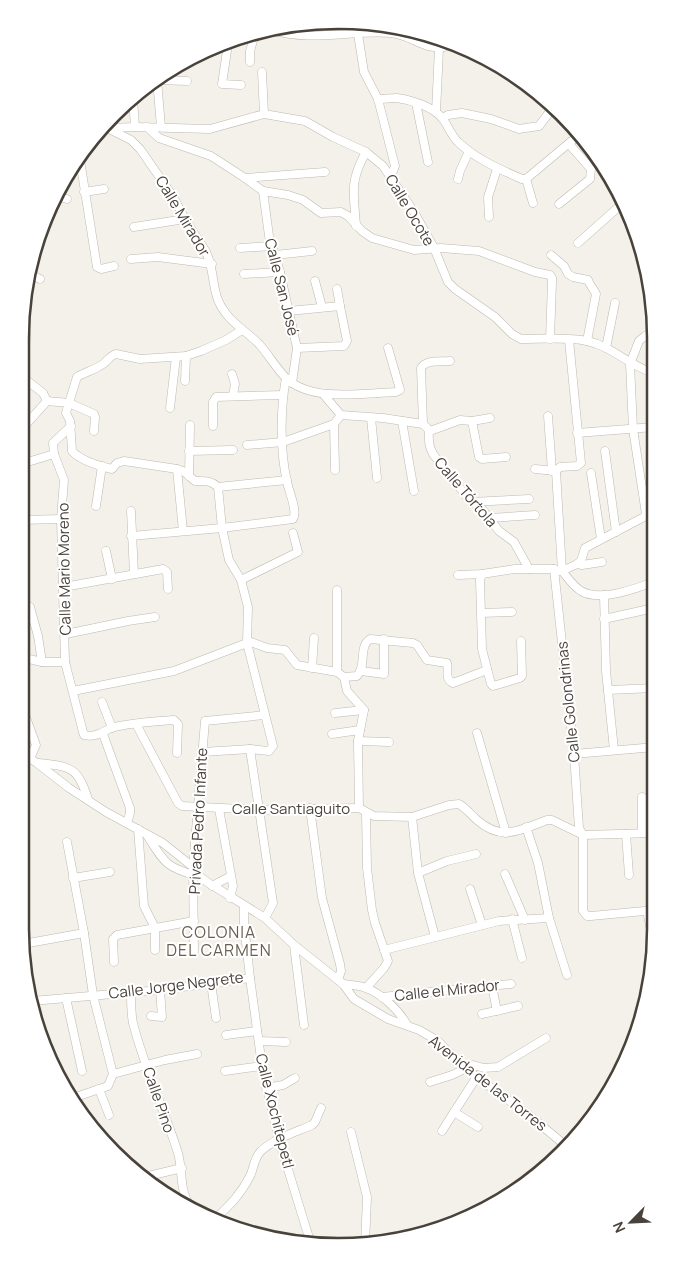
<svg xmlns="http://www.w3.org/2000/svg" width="676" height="1267" viewBox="0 0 676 1267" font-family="Manrope,sans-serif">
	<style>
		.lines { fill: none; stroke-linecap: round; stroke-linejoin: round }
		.minor-casing { stroke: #bfb9ae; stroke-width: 9 }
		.minor { stroke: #fff; stroke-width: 8 }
		.labels { text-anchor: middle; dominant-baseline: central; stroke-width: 4; stroke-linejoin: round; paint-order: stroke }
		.street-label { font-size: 15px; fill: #48423a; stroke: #fff }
		.neighbourhood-label { font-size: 16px; letter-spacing: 1px; fill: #696052; stroke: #fff }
		.rim { fill: none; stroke: #48423a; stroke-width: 2.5 }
	</style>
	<rect width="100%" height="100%" fill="#f4f1eb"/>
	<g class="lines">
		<defs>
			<g id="minor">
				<path d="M360,24L358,34L364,72L378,99L395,166L391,176"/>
				<path d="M273,30C307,42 354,30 390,33C415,35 422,52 449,46"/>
				<path d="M228,44L222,84L241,85"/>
				<path d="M250,62V51L256,31"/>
				<path d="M262,72L264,114"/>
				<path d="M133,99L135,127"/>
				<path d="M378,99C384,99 391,98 397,98C412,100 434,107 443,119C448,126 451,135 458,142C476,159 499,169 522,179H526L580,134"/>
				<path d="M416,103L428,162"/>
				<path d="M436,112L439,48"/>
				<path d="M442,118L448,115L462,113L491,119L519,129L539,126L554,106"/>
				<path d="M147,127L159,138L211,156L245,178L263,191L288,195L303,200L321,213L341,212L348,216L362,231L372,238L414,250L441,248L479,251L535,272L550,275L552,278V282L550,339"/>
				<path d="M161,127L157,80L187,81"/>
				<path d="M107,128L135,127L210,129L264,114L305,121L333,137L366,152L383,166L414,212L434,248L448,282L455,289L495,317L512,334L521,339C540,339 569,337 587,341C612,346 629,366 654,373"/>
				<path d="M109,129L131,140L140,149L172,195L185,219L206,252C214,269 212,285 218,300C226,320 245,330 259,344C269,355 277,370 288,380C315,402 363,393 396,392L400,390L399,386L388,348"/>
				<path d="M80,160L97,267L101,269L114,266"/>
				<path d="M245,178L325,172"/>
				<path d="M458,179L460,171L469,151"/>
				<path d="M526,179L533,203"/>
				<path d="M263,191L269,236L280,272L297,348L292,383"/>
				<path d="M84,192L104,189"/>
				<path d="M56,196L67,199"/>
				<path d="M559,204L590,179L591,169L569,144"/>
				<path d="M489,217L488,197L497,169"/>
				<path d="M44,223L48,224"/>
				<path d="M356,226C354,193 349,182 366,152"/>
				<path d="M134,227L185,219"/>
				<path d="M578,243L623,203"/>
				<path d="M240,248L272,246"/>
				<path d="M275,255L312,251"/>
				<path d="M551,255L564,266L568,274L573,277L588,280C590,286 594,289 596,294L587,341"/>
				<path d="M131,259L158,257L212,264"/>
				<path d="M28,273L40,279"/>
				<path d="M244,274L280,272"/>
				<path d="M315,281L322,307"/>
				<path d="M337,289L340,306"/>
				<path d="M289,311L340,306L347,341L344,346L297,348"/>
				<path d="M606,348L615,303"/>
				<path d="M21,367L25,356L26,334"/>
				<path d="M232,374L235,384L233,395"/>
				<path d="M21,376L43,393L47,401L69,403L66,413L70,421L72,451C81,461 99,466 112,469L117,463L124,461L177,469L183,471L195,481C205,481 210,480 218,487L287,480"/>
				<path d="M185,381L186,356"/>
				<path d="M323,394L341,415L383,418L423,424C431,430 428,432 429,440C429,445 431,450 433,454L467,497L482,509L499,531L514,542L529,569"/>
				<path d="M170,408L176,357"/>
				<path d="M548,416L552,471"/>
				<path d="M371,418L377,478"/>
				<path d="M402,421L414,491"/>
				<path d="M472,421L479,457L482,459L506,457"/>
				<path d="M334,424L335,470"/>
				<path d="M423,424L421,368C426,359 441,362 450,361"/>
				<path d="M71,426L53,443L54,454L64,480L61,519L65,662L83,732L84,735C98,738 104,730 114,727C133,723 155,721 174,720L178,724L177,753"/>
				<path d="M213,426V402L216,397L283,395"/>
				<path d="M21,430L47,401"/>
				<path d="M94,431L95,417L94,414L69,403L77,377C85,372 95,370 103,364C108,361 109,356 116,354L140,359L186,356L201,351L226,340L242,330"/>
				<path d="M430,431L460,420L472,421L490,418"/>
				<path d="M577,433L654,427"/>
				<path d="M247,445L283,442L334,424L341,415"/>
				<path d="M189,451L233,450"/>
				<path d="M605,451L616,532"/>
				<path d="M21,464L54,454"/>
				<path d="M177,469L183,531"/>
				<path d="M535,469L556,471"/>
				<path d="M591,473L601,539"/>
				<path d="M189,476L190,425"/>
				<path d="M22,488L21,520L23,555"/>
				<path d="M472,502L529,499"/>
				<path d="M96,506L102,466"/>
				<path d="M131,511L134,574"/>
				<path d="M490,518L535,515"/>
				<path d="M21,520L61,519"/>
				<path d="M131,536L222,528L293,519C298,511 289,492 287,482C280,450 280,411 286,378"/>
				<path d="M106,551L112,579"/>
				<path d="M577,564L581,561L585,548L644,517L646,514L633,429L630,364L639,341L645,336L653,334"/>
				<path d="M554,569L574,754L579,828L583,835V911L587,916H591L655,910"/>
				<path d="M562,571L556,471L560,467L577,466L581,463L569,340"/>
				<path d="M562,571C568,578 573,586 581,591C600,602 635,589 654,582"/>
				<path d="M562,571L577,564L582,565L602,562"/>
				<path d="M482,574L480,580L482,649L491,684L493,686L520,678L522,676L521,641"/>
				<path d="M458,575L482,574L515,569H554L558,571"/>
				<path d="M20,579L24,578"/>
				<path d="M241,580L298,552L293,533"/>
				<path d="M64,587L163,569L167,572L168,589"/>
				<path d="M337,590V672"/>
				<path d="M604,595L606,671L614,750"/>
				<path d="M30,607L38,636L42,662"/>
				<path d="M482,613L512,612"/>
				<path d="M604,619L654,608"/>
				<path d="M66,634L128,621L155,617"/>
				<path d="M20,660L29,659L42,662H65"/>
				<path d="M312,668L314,638"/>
				<path d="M361,671L384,674V639"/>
				<path d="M344,677L357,676C367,666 358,647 370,639L413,643L417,645L427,660L447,663C449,672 444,678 453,683L487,670"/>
				<path d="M344,677L347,691L364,710L358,741L359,808"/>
				<path d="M608,690L655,688"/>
				<path d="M73,691L174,671L247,643L251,642L267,648L285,650L297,665L337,672L344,677"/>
				<path d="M20,701L36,745L30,759"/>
				<path d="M102,702L112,728"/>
				<path d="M335,713L364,710"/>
				<path d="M136,724L178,803L182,806L259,810L359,808L374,816L412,817L449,805L459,804C466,808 471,815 477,820C502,842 520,830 547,820H552L583,835L655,833"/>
				<path d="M477,733L506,833"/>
				<path d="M103,734L130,808V813L127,823"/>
				<path d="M332,734L360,730"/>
				<path d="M358,741L389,742"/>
				<path d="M250,749L273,903L265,918"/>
				<path d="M20,752L37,763L69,788L106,812L163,843L193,867L199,876L207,882L265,918L294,945L343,984L354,999L388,1019L419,1030L438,1041L464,1068L529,1115L566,1146"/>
				<path d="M203,752L250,749L269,751L273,746L247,643L248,607L241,580L229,560L222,528L218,487"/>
				<path d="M574,754L655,747"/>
				<path d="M39,763C71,767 77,766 88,799"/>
				<path d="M642,797V833"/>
				<path d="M310,808L322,898L340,964L341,971L338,980"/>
				<path d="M219,809L233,886L230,898"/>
				<path d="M412,817L418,873L435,937"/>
				<path d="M526,827L538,863L549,918L567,975"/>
				<path d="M138,829L144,906L155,928"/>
				<path d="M626,834L629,875"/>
				<path d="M147,835C164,862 165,867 197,876"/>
				<path d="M67,842L84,933L93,995L113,1074"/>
				<path d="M418,873L447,861L476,854"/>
				<path d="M505,874L525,920"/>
				<path d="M73,878L110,872"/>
				<path d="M212,886L231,876"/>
				<path d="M470,889L482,925"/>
				<path d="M244,906V924L250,978L262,1066L279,1140L310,1241"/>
				<path d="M647,911L655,950"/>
				<path d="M512,919L522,958"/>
				<path d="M23,944L84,933"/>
				<path d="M294,945L304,1025"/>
				<path d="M155,950V928"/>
				<path d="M384,950L499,921L549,918"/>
				<path d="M194,951L193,867L205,721L265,715"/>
				<path d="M114,962L113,939L117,935L194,921"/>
				<path d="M28,979L29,981"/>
				<path d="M211,983L216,1018"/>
				<path d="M343,984C350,985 359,985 366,988C382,994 399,1010 407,1025"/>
				<path d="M492,986L497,1011"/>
				<path d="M366,988L384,968L388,961L375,923L372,910L367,868L366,813"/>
				<path d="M131,992C131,1002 131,1013 133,1023C144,1067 164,1109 178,1153C183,1171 179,1192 191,1207"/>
				<path d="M382,997L511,984"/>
				<path d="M66,998L82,1071"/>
				<path d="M32,1001L160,990L250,978"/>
				<path d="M482,1014L518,1006"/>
				<path d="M151,1016L162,1017L160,990"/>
				<path d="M226,1035L257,1031"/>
				<path d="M259,1041L286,1042"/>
				<path d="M225,1071L262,1066"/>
				<path d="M113,1074L165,1060L197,1054"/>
				<path d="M430,1082L452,1075L473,1065L484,1068L498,1067L546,1038"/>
				<path d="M266,1088L283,1085L295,1078"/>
				<path d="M99,1089L109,1115"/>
				<path d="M73,1098L108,1086L113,1074"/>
				<path d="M454,1112L478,1127"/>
				<path d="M442,1131L476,1078"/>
				<path d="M351,1132L367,1197L365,1245"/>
				<path d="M144,1177L182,1168"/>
				<path d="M216,1218C230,1205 241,1194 250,1176C254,1168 254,1159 260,1152C273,1139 296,1132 312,1125L315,1122L321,1108"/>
			</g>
		</defs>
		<use href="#minor" class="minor-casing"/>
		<use href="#minor" class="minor"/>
	</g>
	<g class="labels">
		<g class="street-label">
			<text transform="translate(410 210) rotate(59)">Calle Ocote</text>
			<text transform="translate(183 216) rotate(59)">Calle Mirador</text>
			<text transform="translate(282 287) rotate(76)">Calle San José</text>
			<text transform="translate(466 492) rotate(49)">Calle Tórtola</text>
			<text transform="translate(64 569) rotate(-91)">Calle Mario Moreno</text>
			<text transform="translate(568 702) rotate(-96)">Calle Golondrinas</text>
			<text x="291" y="808">Calle Santiaguito</text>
			<text transform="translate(198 821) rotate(-87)">Privada Pedro Infante</text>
			<text transform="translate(176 985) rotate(-7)">Calle Jorge Negrete</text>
			<text transform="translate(447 990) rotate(-6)">Calle el Mirador</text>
			<text transform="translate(488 1083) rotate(38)">Avenida de las Torres</text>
			<text transform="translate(159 1100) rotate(71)">Calle Pino</text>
			<text transform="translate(275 1111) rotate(76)">Calle Xochitepetl</text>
		</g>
		<g class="neighbourhood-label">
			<text x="219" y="932">COLONIA<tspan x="219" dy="18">DEL CARMEN</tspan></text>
		</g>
	</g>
	<path d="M0 0H676V1267H0ZM338 29H338A309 309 0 0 1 647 338V929A309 309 0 0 1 338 1238H338A309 309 0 0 1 29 929V338A309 309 0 0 1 338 29Z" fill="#fff" fill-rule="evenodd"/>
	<path class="rim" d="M338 29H338A309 309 0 0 1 647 338V929A309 309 0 0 1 338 1238H338A309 309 0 0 1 29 929V338A309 309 0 0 1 338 29Z"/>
	<g transform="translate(631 1222) rotate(246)" stroke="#ffffff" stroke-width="4" paint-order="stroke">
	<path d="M0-4L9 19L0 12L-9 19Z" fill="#48423a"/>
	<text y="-8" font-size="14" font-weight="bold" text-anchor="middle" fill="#48423a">N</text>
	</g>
</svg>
